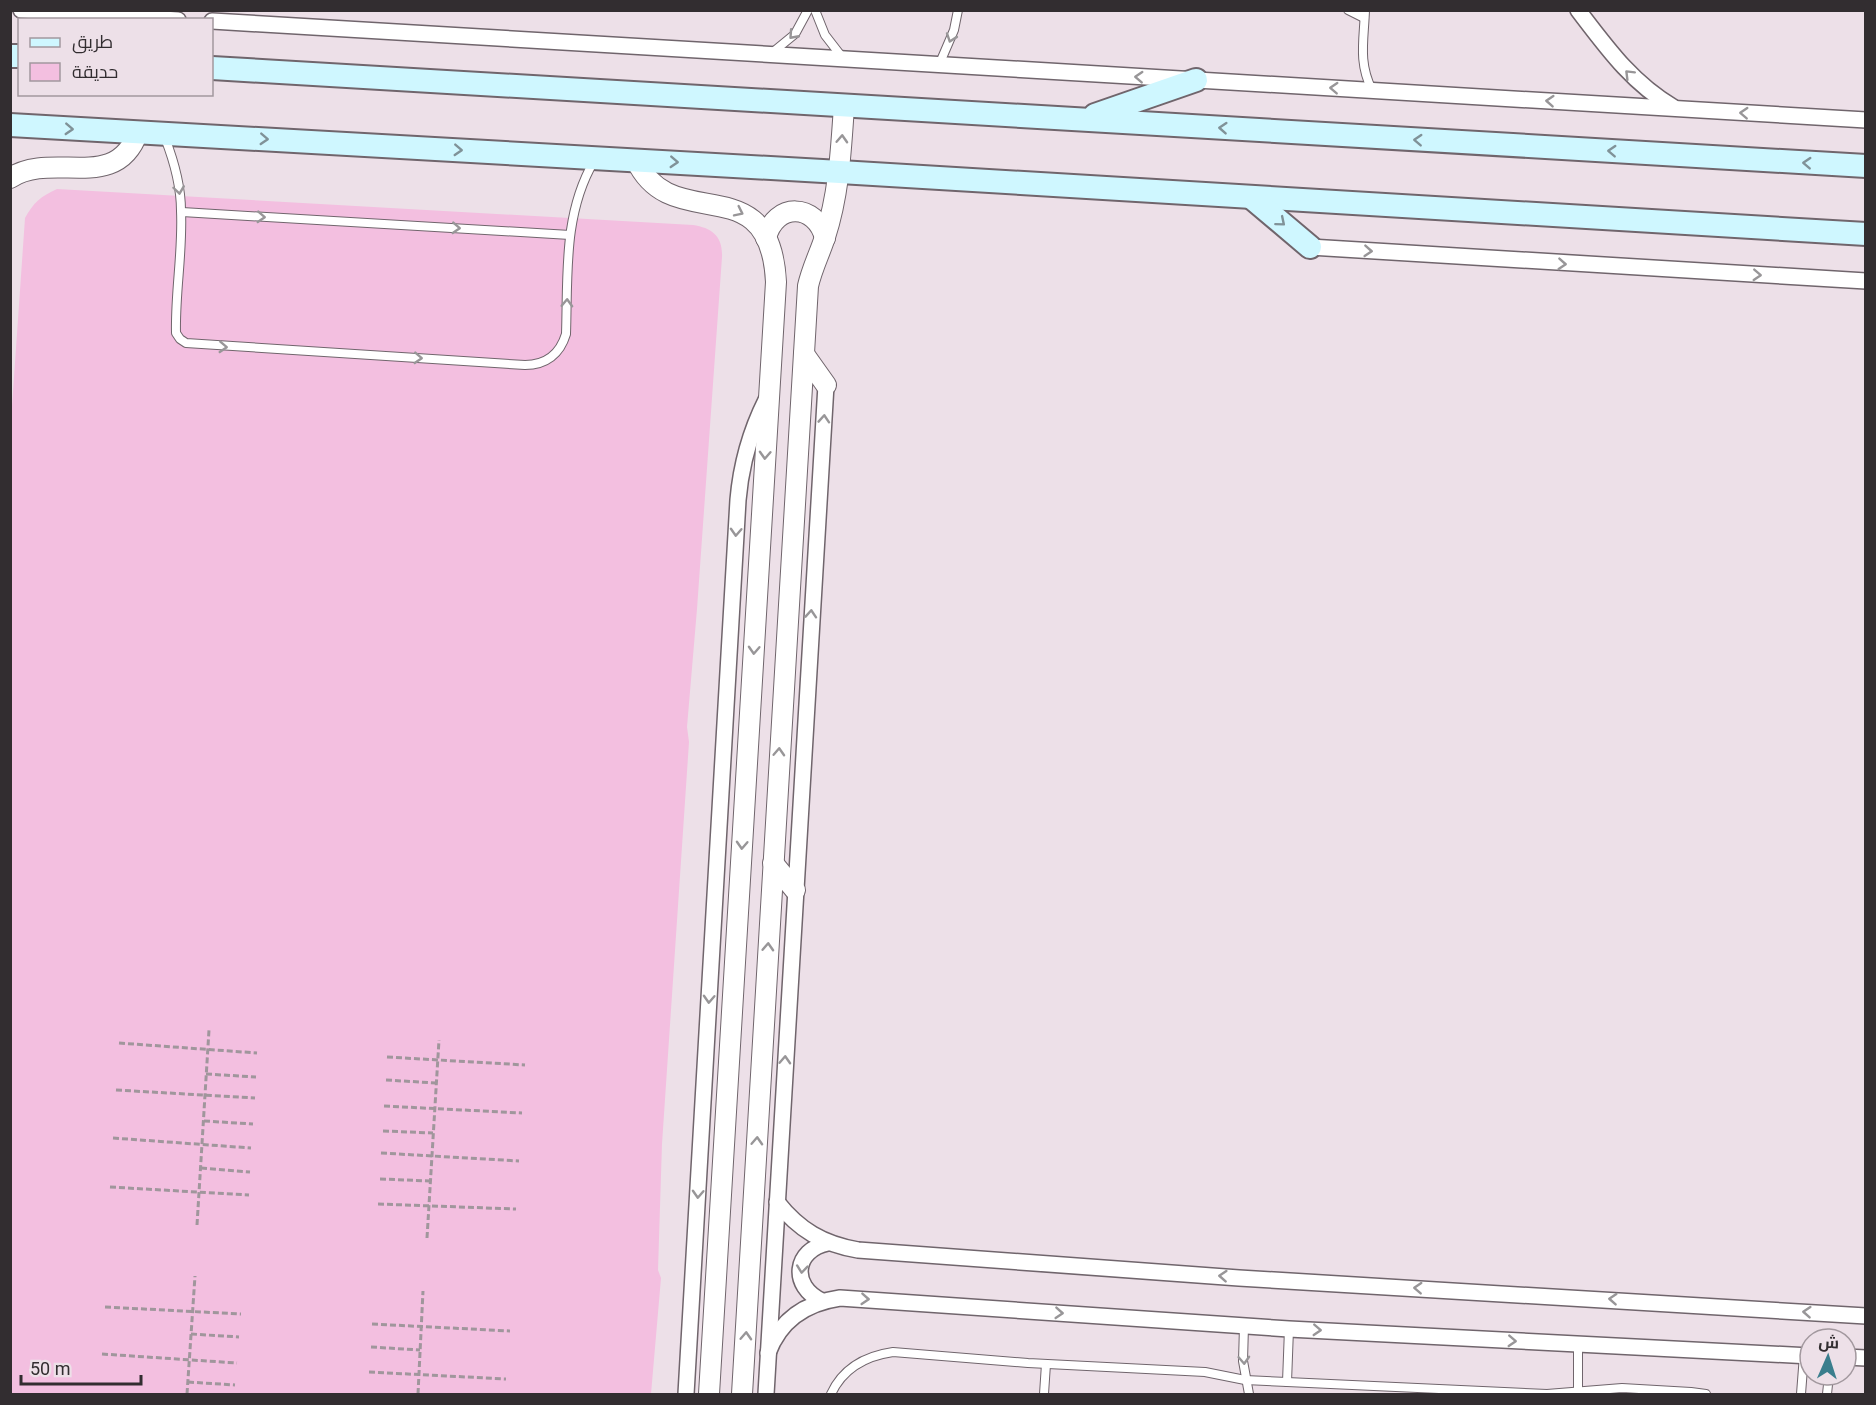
<svg xmlns="http://www.w3.org/2000/svg" width="1876" height="1405" viewBox="0 0 1876 1405" font-family="Roboto,Cairo,sans-serif">
	<style>
		.green { fill: #f3bfe0 }
		.lines { fill: none; stroke-linecap: round; stroke-linejoin: round }
		.service-casing { stroke: #70656c; stroke-width: 10 }
		.minor-casing { stroke: #70656c; stroke-width: 18 }
		.tertiary-casing { stroke: #70656c; stroke-width: 22 }
		.secondary-casing { stroke: #70656c; stroke-width: 26 }
		.path { stroke: #a0969c; stroke-width: 3; stroke-dasharray: 6 3; stroke-linecap: butt }
		.service { stroke: #fff; stroke-width: 8 }
		.minor { stroke: #fff; stroke-width: 15 }
		.tertiary { stroke: #fff; stroke-width: 20 }
		.secondary { stroke: #cff7ff; stroke-width: 22 }
		.oneway { stroke: #989698 }
		.oneway2 { stroke: #809298 }
	</style>
	<rect width="100%" height="100%" fill="#ede0e8"/>
	<path class="green" d="M57,189L693,225C712,228 723,236 722,257L697,609L687,727L689,742L662,1144L658,1270L661,1278L651,1394H11L10,435L25,218C33,203 41,196 57,189Z"/>
	<g class="lines">
		<defs>
			<g id="service">
				<path d="M815,10L825,35L842,57"/>
				<path d="M1348,10L1364,18"/>
				<path d="M1365,10C1364,40 1358,62 1372,90"/>
				<path d="M773,52L795,34L808,10"/>
				<path d="M939,65L954,30L958,10"/>
				<path d="M165,138C174,161 181,186 181,211C183,251 175,292 176,333L180,339L186,343L525,365C546,365 560,354 566,334C568,275 563,214 594,161"/>
				<path d="M182,212L570,235"/>
				<path d="M1244,1326L1243,1361L1249,1394"/>
				<path d="M1287,1382L1289,1329"/>
				<path d="M831,1394C843,1368 865,1356 893,1352L1028,1363L1205,1372L1245,1380L1287,1382L1547,1394L1622,1388L1691,1392L1706,1394"/>
				<path d="M1044,1394L1046,1364"/>
				<path d="M1578,1394V1344"/>
				<path d="M1801,1394L1804,1355"/>
				<path d="M1827,1394L1829,1375"/>
			</g>
			<g id="minor">
				<path d="M21,10L178,20"/>
				<path d="M1578,10C1607,48 1632,83 1673,107"/>
				<path d="M212,21L1866,120"/>
				<path d="M1310,247L1866,281"/>
				<path d="M777,1202C799,1230 823,1244 858,1250L1239,1278L1866,1316"/>
				<path d="M822,1301C790,1286 794,1250 828,1243"/>
				<path d="M768,1353C780,1320 806,1303 840,1298L1289,1329L1810,1356"/>
				<path d="M1846,1357L1866,1358"/>
				<path d="M686,1394L738,500C741,465 750,432 766,400"/>
				<path d="M766,1394L826,385"/>
			</g>
			<g id="tertiary">
				<path d="M636,160C672,238 770,163 776,282L709,1394"/>
				<path d="M10,178C53,150 116,194 138,132"/>
				<path d="M766,238C775,202 816,203 825,238"/>
				<path d="M804,354L826,385"/>
				<path d="M773,863L795,890"/>
				<path d="M742,1394L808,286C812,268 820,253 825,237C839,194 841,150 844,106"/>
			</g>
			<g id="secondary">
				<path d="M10,56H20"/>
				<path d="M212,68L1866,166"/>
				<path d="M1095,115L1196,80"/>
				<path d="M10,125L840,172L1866,234"/>
				<path d="M1252,198L1310,247"/>
			</g>
		</defs>
		<use href="#service" class="service-casing"/>
		<use href="#minor" class="minor-casing"/>
		<use href="#tertiary" class="tertiary-casing"/>
		<use href="#secondary" class="secondary-casing"/>
		<g class="path">
			<path d="M119,1043L257,1053"/>
			<path d="M387,1057L525,1065"/>
			<path d="M206,1074L256,1077"/>
			<path d="M386,1080L436,1083"/>
			<path d="M116,1090L255,1098"/>
			<path d="M384,1106L522,1113"/>
			<path d="M204,1121L253,1124"/>
			<path d="M383,1131L433,1133"/>
			<path d="M113,1138L251,1148"/>
			<path d="M381,1153L519,1161"/>
			<path d="M201,1168L250,1172"/>
			<path d="M380,1179L430,1181"/>
			<path d="M110,1187L249,1195"/>
			<path d="M378,1204L516,1209"/>
			<path d="M197,1225L209,1030"/>
			<path d="M427,1238L439,1040"/>
			<path d="M105,1307L241,1314"/>
			<path d="M372,1324L510,1331"/>
			<path d="M191,1334L239,1337"/>
			<path d="M371,1347L420,1350"/>
			<path d="M102,1354L237,1363"/>
			<path d="M369,1372L506,1379"/>
			<path d="M188,1382L235,1385"/>
			<path d="M187,1394L195,1276"/>
			<path d="M418,1394L423,1291"/>
		</g>
		<use href="#service" class="service"/>
		<use href="#minor" class="minor"/>
		<use href="#tertiary" class="tertiary"/>
		<use href="#secondary" class="secondary"/>
	</g>
	<defs><path id="oneway-chevron" d="M-2-3.5L2.5 0L-2 3.5" fill="none" stroke-width="1.6" stroke-linecap="round" stroke-linejoin="round" transform="scale(1.5)"/></defs>
	<g class="oneway">
		<use href="#oneway-chevron" transform="translate(793 35) rotate(132)"/>
		<use href="#oneway-chevron" transform="translate(951 38) rotate(109)"/>
		<use href="#oneway-chevron" transform="translate(1629 74) rotate(-135)"/>
		<use href="#oneway-chevron" transform="translate(1139 77) rotate(-177)"/>
		<use href="#oneway-chevron" transform="translate(1334 88) rotate(-177)"/>
		<use href="#oneway-chevron" transform="translate(1550 101) rotate(-176)"/>
		<use href="#oneway-chevron" transform="translate(1744 113) rotate(-177)"/>
		<use href="#oneway-chevron" transform="translate(842 139) rotate(-87)"/>
		<use href="#oneway-chevron" transform="translate(179 190) rotate(82)"/>
		<use href="#oneway-chevron" transform="translate(739 212) rotate(26)"/>
		<use href="#oneway-chevron" transform="translate(261 217) rotate(3)"/>
		<use href="#oneway-chevron" transform="translate(456 228) rotate(3)"/>
		<use href="#oneway-chevron" transform="translate(1368 251) rotate(4)"/>
		<use href="#oneway-chevron" transform="translate(1562 264) rotate(4)"/>
		<use href="#oneway-chevron" transform="translate(1757 275) rotate(3)"/>
		<use href="#oneway-chevron" transform="translate(567 303) rotate(-88)"/>
		<use href="#oneway-chevron" transform="translate(223 347) rotate(3)"/>
		<use href="#oneway-chevron" transform="translate(418 358) rotate(3)"/>
		<use href="#oneway-chevron" transform="translate(824 419) rotate(-86)"/>
		<use href="#oneway-chevron" transform="translate(765 455) rotate(93)"/>
		<use href="#oneway-chevron" transform="translate(736 532) rotate(93)"/>
		<use href="#oneway-chevron" transform="translate(811 614) rotate(-86)"/>
		<use href="#oneway-chevron" transform="translate(754 650) rotate(93)"/>
		<use href="#oneway-chevron" transform="translate(779 752) rotate(-87)"/>
		<use href="#oneway-chevron" transform="translate(742 845) rotate(93)"/>
		<use href="#oneway-chevron" transform="translate(768 947) rotate(-87)"/>
		<use href="#oneway-chevron" transform="translate(709 999) rotate(93)"/>
		<use href="#oneway-chevron" transform="translate(785 1060) rotate(-87)"/>
		<use href="#oneway-chevron" transform="translate(757 1141) rotate(-87)"/>
		<use href="#oneway-chevron" transform="translate(698 1194) rotate(93)"/>
		<use href="#oneway-chevron" transform="translate(802 1269) rotate(96)"/>
		<use href="#oneway-chevron" transform="translate(1223 1276) rotate(-176)"/>
		<use href="#oneway-chevron" transform="translate(1418 1288) rotate(-177)"/>
		<use href="#oneway-chevron" transform="translate(865 1299) rotate(4)"/>
		<use href="#oneway-chevron" transform="translate(1613 1299) rotate(-176)"/>
		<use href="#oneway-chevron" transform="translate(1807 1312) rotate(-176)"/>
		<use href="#oneway-chevron" transform="translate(1059 1313) rotate(4)"/>
		<use href="#oneway-chevron" transform="translate(1317 1330) rotate(3)"/>
		<use href="#oneway-chevron" transform="translate(746 1336) rotate(-87)"/>
		<use href="#oneway-chevron" transform="translate(1512 1341) rotate(3)"/>
		<use href="#oneway-chevron" transform="translate(1244 1360) rotate(87)"/>
	</g>
	<g class="oneway2">
		<use href="#oneway-chevron" transform="translate(1223 128) rotate(-176)"/>
		<use href="#oneway-chevron" transform="translate(69 129) rotate(3)"/>
		<use href="#oneway-chevron" transform="translate(264 139) rotate(3)"/>
		<use href="#oneway-chevron" transform="translate(1418 140) rotate(-177)"/>
		<use href="#oneway-chevron" transform="translate(458 150) rotate(3)"/>
		<use href="#oneway-chevron" transform="translate(1612 151) rotate(-177)"/>
		<use href="#oneway-chevron" transform="translate(674 162) rotate(3)"/>
		<use href="#oneway-chevron" transform="translate(1807 163) rotate(-177)"/>
		<use href="#oneway-chevron" transform="translate(1281 222) rotate(40)"/>
	</g>
	<rect width="1876" height="1405" fill="none" stroke="#322d30" stroke-width="24"/>
	<rect x="18" y="18" width="195" height="78" fill="#ede0e8" stroke="#a2989e" stroke-width="1.5"/>
	<rect x="30" y="38" width="30" height="9" fill="#cff7ff" stroke="#a2989e" stroke-width="1.5"/>
	<text x="72" y="48" font-size="18" fill="#322d30">طريق</text>
	<rect x="30" y="63" width="30" height="18" fill="#f3bfe0" stroke="#a2989e" stroke-width="1.5"/>
	<text x="72" y="78" font-size="18" fill="#322d30">حديقة</text>
	<g transform="translate(1828 1357) rotate(3)"><circle r="28" fill="#ede0e8" stroke="#a2989e" stroke-width="1.5"/>
	<path d="M0-4.5L10 22L0 15L-10 22Z" fill="#3a7e8d"/>
	<text y="-9" font-size="16" font-weight="bold" text-anchor="middle" fill="#322d30">ش</text>
	</g>
	<path d="M21 1375v9h120v-9" fill="none" stroke="#322d30" stroke-width="3"/>
	<text x="30" y="1375" font-size="18" fill="#322d30" stroke="#ede0e8" stroke-width="4.5" paint-order="stroke">50 m</text>
</svg>
